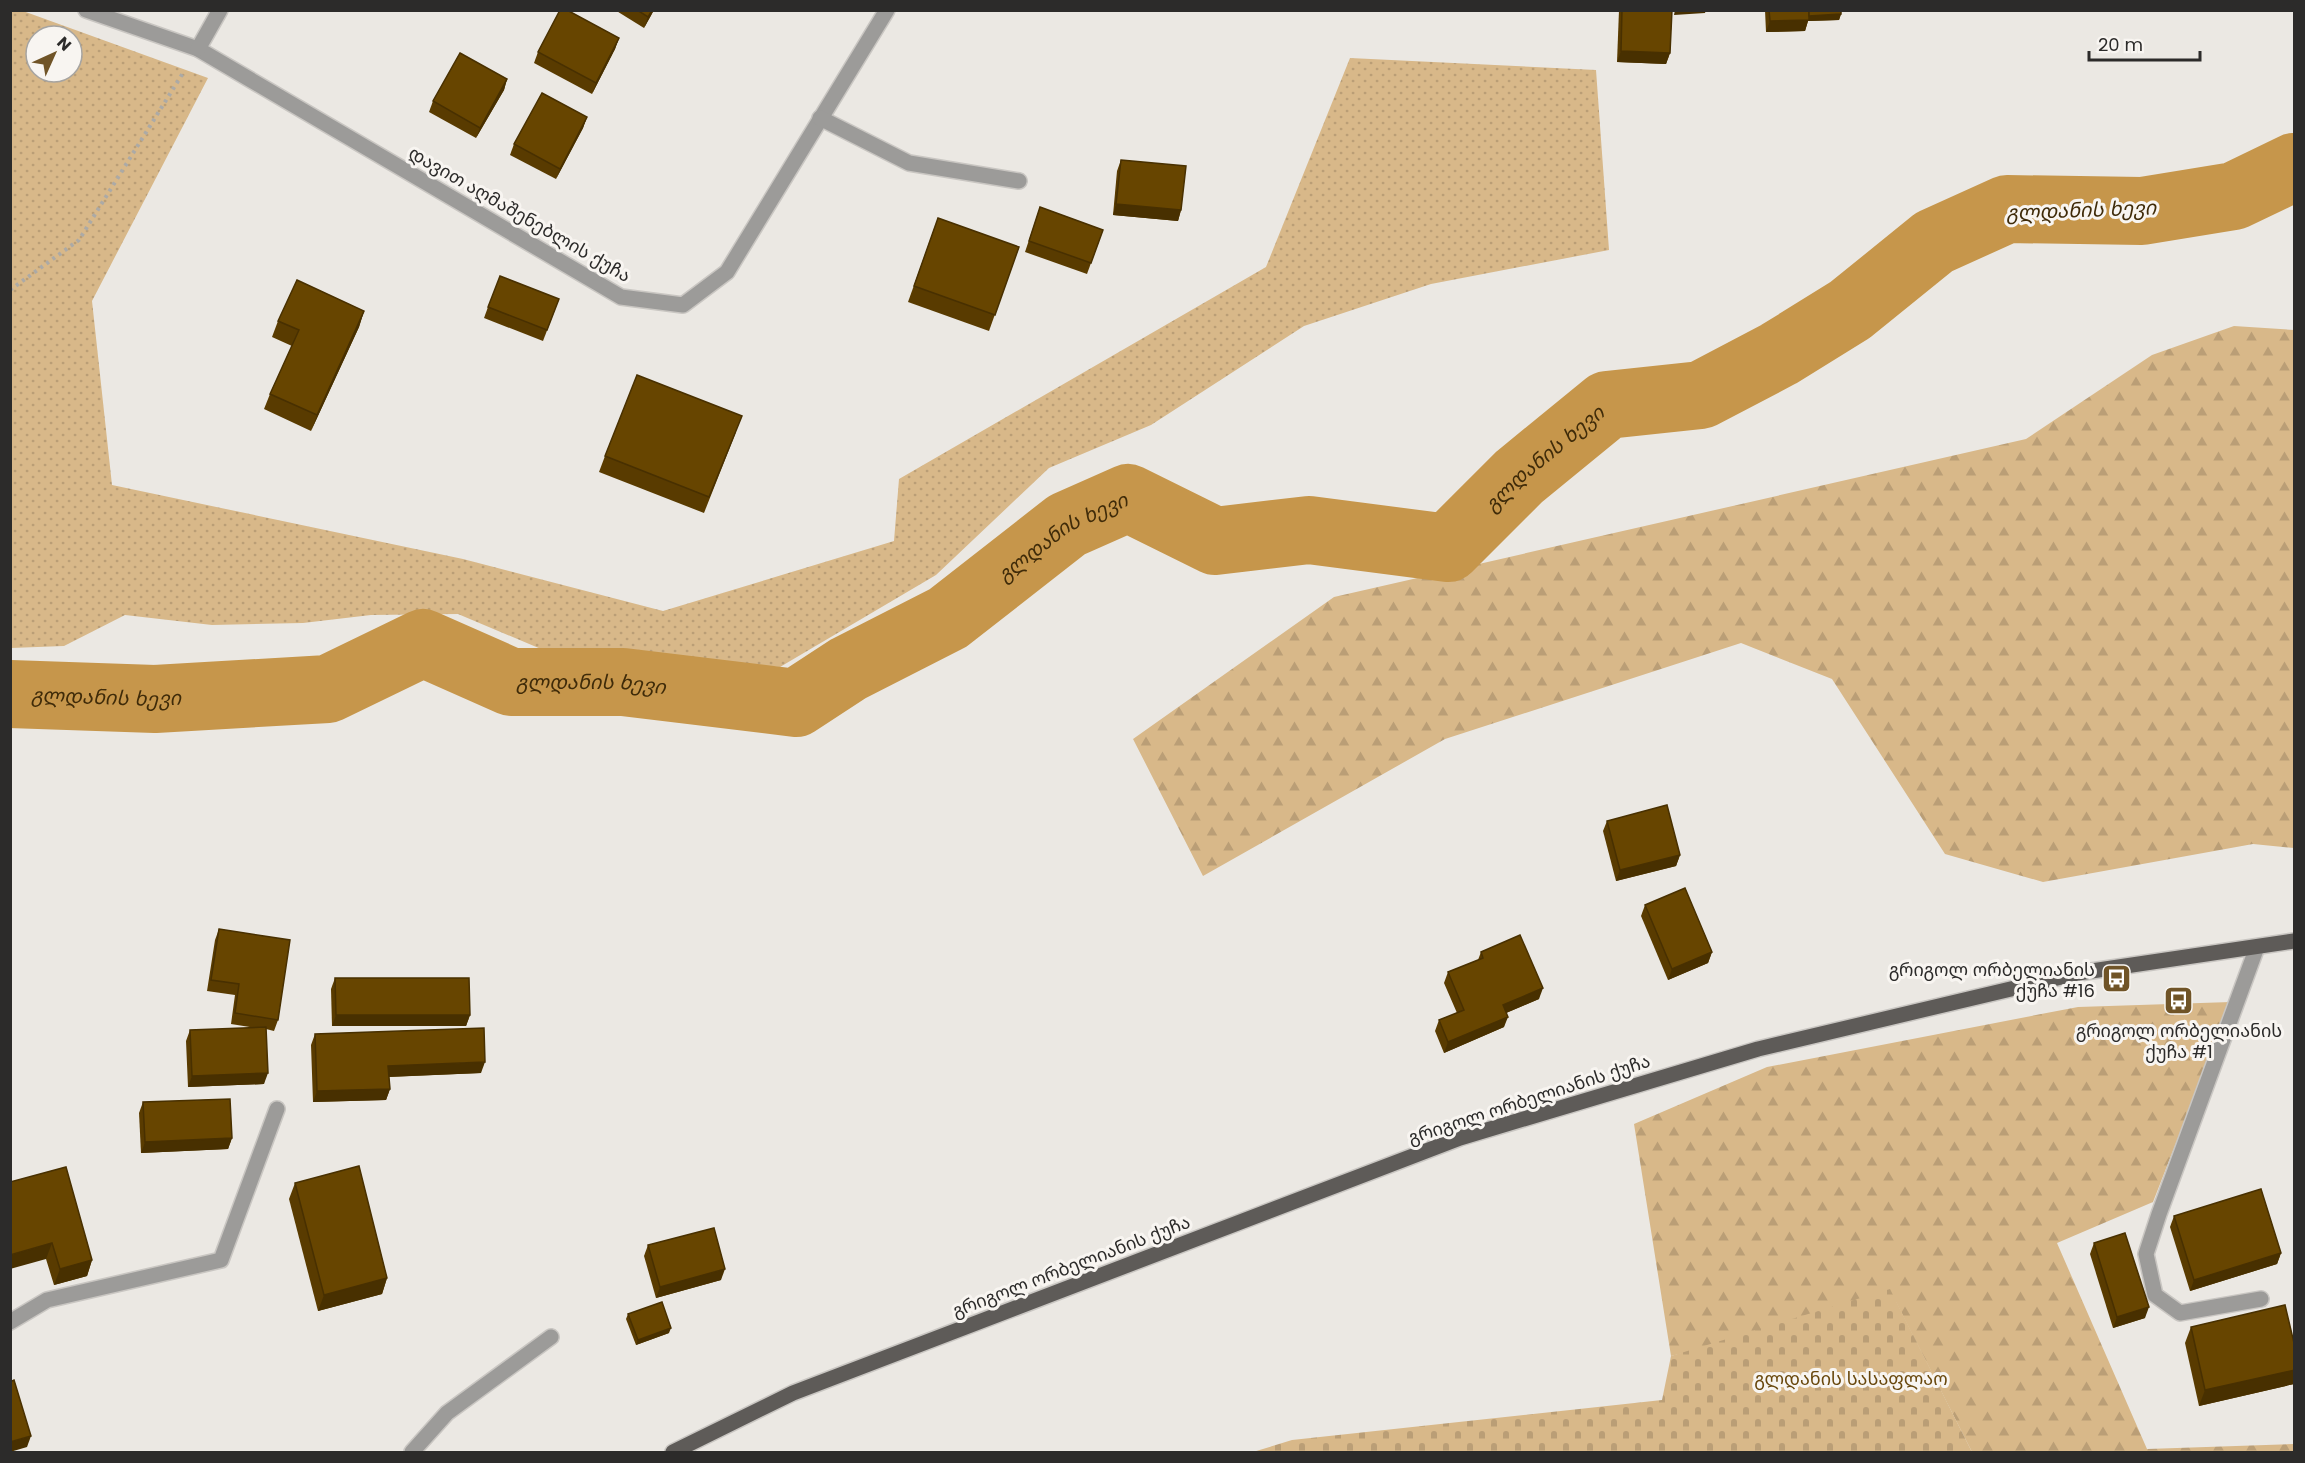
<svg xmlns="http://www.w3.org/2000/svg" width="2305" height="1463" viewBox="0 0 2305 1463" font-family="Poppins,'Noto Sans Georgian',sans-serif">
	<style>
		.grass { fill: url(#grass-dots); fill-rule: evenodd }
		.forest { fill: url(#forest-firs) }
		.cemetery { fill: url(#cemetery-stones) }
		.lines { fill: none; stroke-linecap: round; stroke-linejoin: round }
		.river { stroke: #c6964b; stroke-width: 68 }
		.minor-casing { stroke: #c9c6c2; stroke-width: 18 }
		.major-casing { stroke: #c9c6c2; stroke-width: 18 }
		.path { stroke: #acaaa6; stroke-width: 4; stroke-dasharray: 3 4.5; stroke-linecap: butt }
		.minor { stroke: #9c9b99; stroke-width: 15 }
		.major { stroke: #5e5b58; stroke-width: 15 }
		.wall { fill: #593b00 }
		.shaded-wall { fill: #483000 }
		.building { fill: #674500; stroke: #483000; stroke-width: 1.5 }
		.labels { text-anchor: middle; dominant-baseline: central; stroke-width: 6; stroke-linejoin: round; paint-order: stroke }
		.street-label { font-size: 18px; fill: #2c2b2a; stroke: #f8f5f1 }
		.poi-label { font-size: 18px; fill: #2c2b2a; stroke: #f8f5f1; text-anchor: end }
		.park-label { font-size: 18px; fill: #69480d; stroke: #f8f5f1 }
		.water-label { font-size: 20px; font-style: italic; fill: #3f2b09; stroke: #f8f5f1 }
	</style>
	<defs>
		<pattern id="grass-dots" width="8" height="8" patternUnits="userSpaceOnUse" patternTransform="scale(1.5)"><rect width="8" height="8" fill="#d8b889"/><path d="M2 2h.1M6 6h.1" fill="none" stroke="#ba9e76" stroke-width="1.8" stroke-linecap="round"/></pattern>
		<pattern id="forest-firs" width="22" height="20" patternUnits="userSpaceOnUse" patternTransform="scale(1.5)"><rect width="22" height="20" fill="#d8b889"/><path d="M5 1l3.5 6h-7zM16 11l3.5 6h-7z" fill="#ba9e76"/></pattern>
		<pattern id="cemetery-stones" width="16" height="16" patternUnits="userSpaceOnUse" patternTransform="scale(1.5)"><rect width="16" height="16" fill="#d8b889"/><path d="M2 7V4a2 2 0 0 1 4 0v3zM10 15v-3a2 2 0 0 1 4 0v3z" fill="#ba9e76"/></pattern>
	</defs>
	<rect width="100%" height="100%" fill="#ebe8e3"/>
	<path class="grass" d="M10,11H23L208,78L92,301L112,485L463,559L663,611L894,541L899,479L1266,267L1350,58L1596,70L1609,250L1431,284L1304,326L1151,425L1049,468L936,575L780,667L541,649L458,614L371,615L303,623L212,625L125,615L64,646L11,648ZM36,36H72V72H36Z"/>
	<g class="forest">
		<path d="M2234,326L2294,330V848L2253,844L2043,882L1945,854L1832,679L1741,643L1445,739L1203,876L1133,739L1334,597L2026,439L2152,355Z"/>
		<path d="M2231,1002L2153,1202L2057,1243L2147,1449L2294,1444V1452H1972L1896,1302L1671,1356L1634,1124L1767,1067L2078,1007Z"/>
	</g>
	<path class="cemetery" d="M1890,1289L1972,1452H1253L1292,1440L1662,1400L1671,1356Z"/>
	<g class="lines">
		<path class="river" id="s1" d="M10,694L155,699L328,689L423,643L511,682H623L796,703L848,669L948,618L1067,525L1128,498L1215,541L1309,530L1448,548L1519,477L1607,405L1701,395L1779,354L1850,310L1934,242L2007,209L2142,211L2234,196L2294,167"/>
		<defs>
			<g id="minor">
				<path d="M86,10L198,49L621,297L683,305L727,272L887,10"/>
				<path d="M198,49L220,10"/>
				<path d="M820,118L909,163L1019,181"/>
				<path d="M2257,947L2159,1214L2146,1254L2155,1295L2180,1313L2261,1299"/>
				<path d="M10,1322L47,1300L221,1260L277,1109"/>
				<path d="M412,1452L447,1413L551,1337"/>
			</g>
			<path id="major" d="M673,1452L793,1393L1460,1138L1758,1049L2078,973L2294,941"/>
		</defs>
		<use href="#minor" class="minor-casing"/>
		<use href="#major" class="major-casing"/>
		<path class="path" d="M10,290L79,240L183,73"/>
		<use href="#minor" class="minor"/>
		<use href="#major" class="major"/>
	</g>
	<g class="wall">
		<path d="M615,10H654L644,28Z"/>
		<path d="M1619,10H1672L1670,53L1666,64L1617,62Z"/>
		<path d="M1765,10H1841V14L1839,20L1808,21L1805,31L1766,32Z"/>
		<path d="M619,38L615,49L592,94L534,63L538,52Z"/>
		<path d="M507,79L504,90L476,138L429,112L433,101Z"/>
		<path d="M587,117L583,128L556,179L510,155L514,144Z"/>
		<path d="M1121,160L1181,210L1178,221L1113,215L1117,171Z"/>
		<path d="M1040,207L1103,230L1087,274L1025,252Z"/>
		<path d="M938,218L1019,247L989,331L908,302Z"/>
		<path d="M559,299L543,341L484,318L488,307Z"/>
		<path d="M364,311L359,327L311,431L264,409L270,394L292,346L272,337L278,321Z"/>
		<path d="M736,432L704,513L599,472L605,456Z"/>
		<path d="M1607,821L1680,855L1676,866L1616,881L1603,831Z"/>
		<path d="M1645,905L1712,952L1708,963L1668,980L1641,916Z"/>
		<path d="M219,929L278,1020L274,1031L266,1029L264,1084L188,1087L186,1041L190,1030L256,1028L231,1024L235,995L207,991L215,940Z"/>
		<path d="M1481,952L1539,999L1506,1013L1504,1027L1444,1053L1435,1031L1439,1020L1457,1013L1444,983L1448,972L1478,960Z"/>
		<path d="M335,978L470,1015L466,1026H332L331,989Z"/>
		<path d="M315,1034L481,1073L389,1077L390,1089L386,1100L313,1102L311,1045Z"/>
		<path d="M143,1102L232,1138L228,1149L141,1153L139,1113Z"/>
		<path d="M10,1182L92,1260L87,1276L54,1285L46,1259Z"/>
		<path d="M295,1183L387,1278L382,1294L318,1311L289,1199Z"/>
		<path d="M2174,1216L2281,1253L2277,1264L2190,1291L2170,1227Z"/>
		<path d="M2094,1243L2145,1318L2113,1328L2090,1254Z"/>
		<path d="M648,1245L721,1280L656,1298L644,1256Z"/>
		<path d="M628,1314L669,1333L636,1345L626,1319Z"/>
		<path d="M2191,1327L2295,1347V1382L2294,1384L2199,1406L2185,1343Z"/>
	</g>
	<g class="shaded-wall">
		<path d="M652,10H654L644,28L648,17Z"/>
		<path d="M1675,10H1706L1705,13L1674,15Z"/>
		<path d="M1841,14L1839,20L1808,21L1805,31L1766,32L1770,21L1807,16Z"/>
		<path d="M619,38L615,49L592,94L596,83Z"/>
		<path d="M1621,51L1670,53L1666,64L1617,62Z"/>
		<path d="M507,79L504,90L476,138L480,128Z"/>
		<path d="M587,117L583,128L556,179L560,169Z"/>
		<path d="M1116,204L1181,210L1178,221L1113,215Z"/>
		<path d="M364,311L359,327L311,431L317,415Z"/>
		<path d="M1680,855L1676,866L1616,881L1620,870Z"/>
		<path d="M1712,952L1708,963L1668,980L1672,969Z"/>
		<path d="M1543,988L1539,999L1499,1016L1503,1005Z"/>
		<path d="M336,1015H470L466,1026H332Z"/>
		<path d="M1508,1017L1504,1027L1444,1053L1448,1042Z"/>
		<path d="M485,1062L481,1073L385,1077L388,1066Z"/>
		<path d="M268,1073L264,1084L188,1087L192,1076Z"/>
		<path d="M390,1089L386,1100L313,1102L317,1091Z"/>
		<path d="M232,1138L228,1149L141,1153L145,1142Z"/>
		<path d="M52,1243L46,1259L10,1269V1255Z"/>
		<path d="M2281,1253L2277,1264L2190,1291L2194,1280Z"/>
		<path d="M92,1260L87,1276L54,1285L60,1269Z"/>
		<path d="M725,1269L721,1280L656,1298L660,1287Z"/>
		<path d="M387,1278L382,1294L318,1311L324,1295Z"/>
		<path d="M2149,1307L2145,1318L2113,1328L2117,1317Z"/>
		<path d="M671,1328L669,1333L636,1345L638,1340Z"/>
		<path d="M2295,1370L2294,1384L2199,1406L2205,1390Z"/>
		<path d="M31,1436L27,1447L10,1452V1442Z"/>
	</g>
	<g class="building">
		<path d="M560,10H567L619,38L596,83L538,52Z"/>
		<path d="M637,10H652L648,17Z"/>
		<path d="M1622,10H1672L1670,53L1621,51Z"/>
		<path d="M1769,10H1809V20L1770,21Z"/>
		<path d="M1809,10H1841V14L1809,16Z"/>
		<path d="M460,53L507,79L480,128L433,101Z"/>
		<path d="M542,93L587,117L560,169L514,144Z"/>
		<path d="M1121,160L1186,166L1181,210L1116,204Z"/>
		<path d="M1040,207L1103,230L1091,263L1029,241Z"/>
		<path d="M938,218L1019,247L995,315L914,286Z"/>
		<path d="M500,276L559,299L547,330L488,307Z"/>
		<path d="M297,280L364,311L317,415L270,394L299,330L278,321Z"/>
		<path d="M637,375L742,416L709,497L605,456Z"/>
		<path d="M1667,805L1680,855L1620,870L1607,821Z"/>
		<path d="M1685,888L1712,952L1672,969L1645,905Z"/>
		<path d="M219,929L290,940L278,1020L235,1013L239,984L211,980Z"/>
		<path d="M1520,935L1543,988L1503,1005L1508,1017L1448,1042L1439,1020L1464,1010L1448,972L1483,958L1481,952Z"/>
		<path d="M335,978H469L470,1015H336Z"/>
		<path d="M266,1027L268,1073L192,1076L190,1030Z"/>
		<path d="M484,1028L485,1062L388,1066L390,1089L317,1091L315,1034Z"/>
		<path d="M230,1099L232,1138L145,1142L143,1102Z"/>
		<path d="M359,1166L387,1278L324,1295L295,1183Z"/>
		<path d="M66,1167L92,1260L60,1269L52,1243L10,1255V1182Z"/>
		<path d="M2261,1189L2281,1253L2194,1280L2174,1216Z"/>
		<path d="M714,1228L725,1269L660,1287L648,1245Z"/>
		<path d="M2125,1233L2149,1307L2117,1317L2094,1243Z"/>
		<path d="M662,1302L671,1328L638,1340L628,1314Z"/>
		<path d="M2285,1305L2295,1347V1370L2205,1390L2191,1327Z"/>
		<path d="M14,1380L31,1436L10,1442V1382Z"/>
	</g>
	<defs>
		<symbol id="bus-square" viewBox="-11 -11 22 22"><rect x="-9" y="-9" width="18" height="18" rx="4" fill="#705427" stroke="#f8f5f1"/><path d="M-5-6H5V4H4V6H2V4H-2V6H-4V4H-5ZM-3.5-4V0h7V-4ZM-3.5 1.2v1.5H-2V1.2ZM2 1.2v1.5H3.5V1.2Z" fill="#fff"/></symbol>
	</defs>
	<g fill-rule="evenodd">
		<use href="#bus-square" x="2100" y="962" width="33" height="33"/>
		<use href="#bus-square" x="2162" y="984" width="33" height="33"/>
	</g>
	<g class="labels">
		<g class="street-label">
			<text transform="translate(520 214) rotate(30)">დავით აღმაშენებლის ქუჩა</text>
			<text transform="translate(1529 1099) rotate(-18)">გრიგოლ ორბელიანის ქუჩა</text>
			<text transform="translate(1071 1266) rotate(-21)">გრიგოლ ორბელიანის ქუჩა</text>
		</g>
		<g class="poi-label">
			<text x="2095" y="969">გრიგოლ ორბელიანის<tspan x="2095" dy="21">ქუჩა #16</tspan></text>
			<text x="2179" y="1030" text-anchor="middle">გრიგოლ ორბელიანის<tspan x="2179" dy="21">ქუჩა #1</tspan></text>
		</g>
		<g class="park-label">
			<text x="1851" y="1378">გლდანის სასაფლაო</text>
		</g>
		<g class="water-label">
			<text transform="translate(2081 210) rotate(-2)">გლდანის ხევი</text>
			<text stroke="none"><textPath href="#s1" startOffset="1662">გლდანის ხევი</textPath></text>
			<text stroke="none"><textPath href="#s1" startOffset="1122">გლდანის ხევი</textPath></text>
			<text stroke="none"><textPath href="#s1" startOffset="600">გლდანის ხევი</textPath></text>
			<text stroke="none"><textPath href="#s1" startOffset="96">გლდანის ხევი</textPath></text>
		</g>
	</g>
	<rect width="2305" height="1463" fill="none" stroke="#2c2b2a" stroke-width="24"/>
	<g transform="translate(54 54) rotate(45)"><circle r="28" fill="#f8f5f1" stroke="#a6a4a1" stroke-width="1.5"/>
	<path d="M0-4.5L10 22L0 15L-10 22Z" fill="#705427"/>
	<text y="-9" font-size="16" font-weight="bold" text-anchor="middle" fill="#2c2b2a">N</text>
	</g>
	<path d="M2089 51v9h111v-9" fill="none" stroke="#2c2b2a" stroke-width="3"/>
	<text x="2098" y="51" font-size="18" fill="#2c2b2a" stroke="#f8f5f1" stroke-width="4.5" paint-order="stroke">20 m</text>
</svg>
